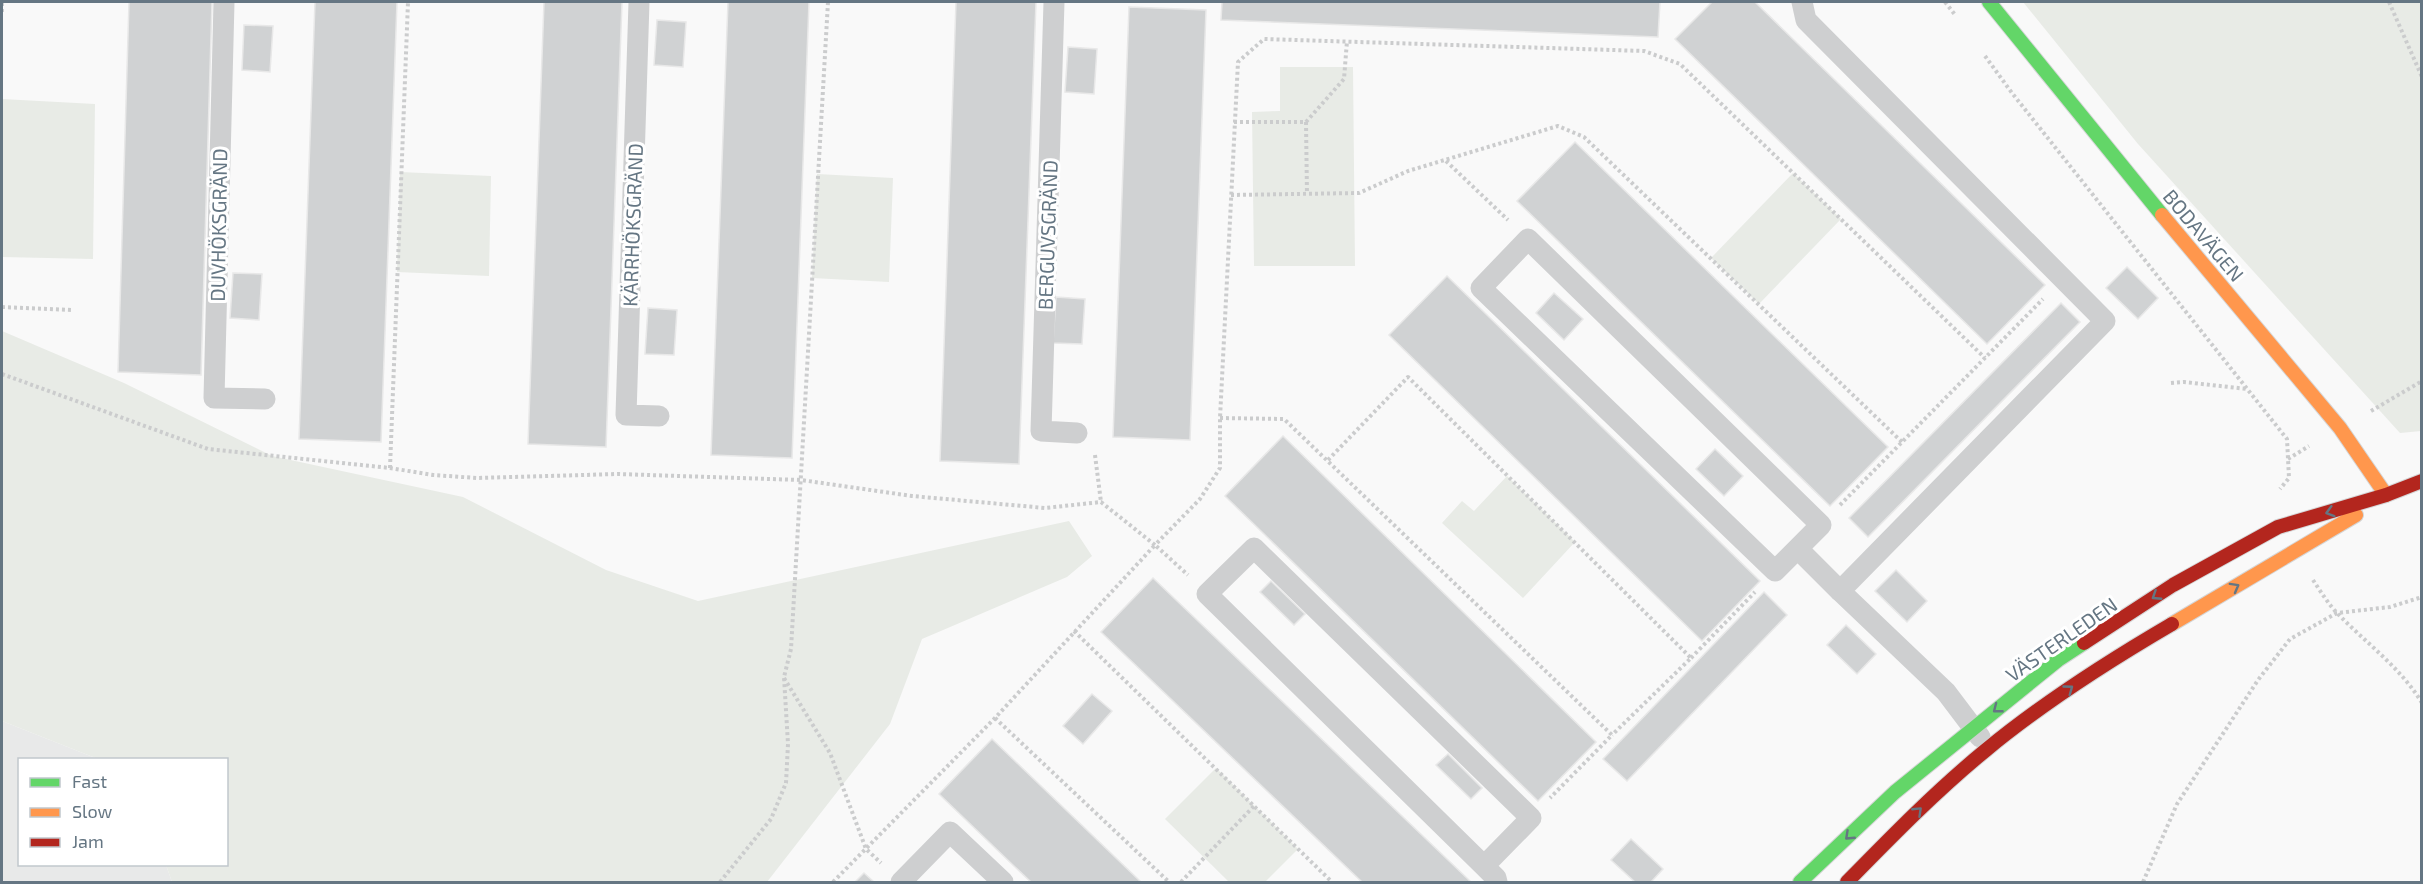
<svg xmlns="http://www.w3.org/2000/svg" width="2423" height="884" viewBox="0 0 2423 884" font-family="'Exo 2',sans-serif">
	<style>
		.built { fill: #e8e9e9 }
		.green { fill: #e8ebe6 }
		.building { fill: #d0d2d3; stroke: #e8e8e8; stroke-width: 1.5 }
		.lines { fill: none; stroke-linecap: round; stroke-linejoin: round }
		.fast-casing { stroke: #d5d6d7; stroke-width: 16 }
		.slow-casing { stroke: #d5d6d7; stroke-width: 16 }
		.jam-casing { stroke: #d5d6d7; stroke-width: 16 }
		.path { stroke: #cbcccd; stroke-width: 4; stroke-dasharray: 3 3; stroke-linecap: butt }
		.lane { stroke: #cecfd0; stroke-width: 21 }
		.fast { stroke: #63d668; stroke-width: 14 }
		.slow { stroke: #ff974d; stroke-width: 14 }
		.jam { stroke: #b3261e; stroke-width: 14 }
		.oneway { stroke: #657683 }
		.labels { text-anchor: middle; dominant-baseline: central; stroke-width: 6; stroke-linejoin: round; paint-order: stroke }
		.street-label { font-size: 20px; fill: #657683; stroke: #fff }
	</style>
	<rect width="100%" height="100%" fill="#f9f9f9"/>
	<path class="built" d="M2,721L98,759L20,760V864L166,865L172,882H2Z"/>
	<g class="green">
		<path d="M2023,2H2421V431L2400,433L2138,144Z"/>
		<path d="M1280,67H1353L1355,266H1254L1252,112L1280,111Z"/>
		<path d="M2,99L95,104L93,259L2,257Z"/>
		<path d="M400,172L491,176L489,276L397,272Z"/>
		<path d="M1793,173L1841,219L1759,304L1711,258Z"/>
		<path d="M817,174L893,178L889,282L812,278Z"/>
		<path d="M2,331L124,383L272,456L463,497L606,570L698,601L1069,521L1092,556L1067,577L922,639L890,724L767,882H172L166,865L226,864V760L98,759L2,721Z"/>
		<path d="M1507,476L1575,542L1523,598L1442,523L1462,501L1474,511Z"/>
		<path d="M1216,768L1298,849L1265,882H1229L1165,819Z"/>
	</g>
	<g class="building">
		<path d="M129,2H212L201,375L118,372Z"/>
		<path d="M315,2H397L381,442L299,439Z"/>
		<path d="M544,2H622L606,447L528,444Z"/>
		<path d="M728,2H809L792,458L711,455Z"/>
		<path d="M956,2H1036L1019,464L940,461Z"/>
		<path d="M1222,2H1660L1658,37L1221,20Z"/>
		<path d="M1712,2H1755L2045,285L1987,344L1675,39Z"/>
		<path d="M1129,7L1206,10L1190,440L1113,437Z"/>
		<path d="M657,20L686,22L683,67L654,65Z"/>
		<path d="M244,25L273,26L270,72L242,70Z"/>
		<path d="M1068,47L1097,49L1094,94L1065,92Z"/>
		<path d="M1575,142L1888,447L1830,506L1517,201Z"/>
		<path d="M2127,267L2158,298L2138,319L2106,288Z"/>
		<path d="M233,273L262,274L259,320L230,318Z"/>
		<path d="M1447,276L1760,581L1702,641L1389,335Z"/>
		<path d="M1554,293L1583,319L1564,340L1536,313Z"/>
		<path d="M1056,297L1085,299L1082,344L1053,343Z"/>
		<path d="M2061,303L2080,322L1868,537L1849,518Z"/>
		<path d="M648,308L677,310L674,355L645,354Z"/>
		<path d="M1283,436L1596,742L1538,801L1225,496Z"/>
		<path d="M1715,449L1743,476L1724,496L1696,469Z"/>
		<path d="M1896,570L1927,601L1907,622L1875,591Z"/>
		<path d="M1153,578L1470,881L1468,882H1362L1101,632Z"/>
		<path d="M1271,581L1305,614L1294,625L1260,592Z"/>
		<path d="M1764,592L1787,615L1627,781L1603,759Z"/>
		<path d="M1846,625L1876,654L1857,674L1827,645Z"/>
		<path d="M1092,694L1112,711L1083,744L1063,726Z"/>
		<path d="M992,739L1141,882H1031L1014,866L939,794Z"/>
		<path d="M1448,754L1482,788L1471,799L1436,765Z"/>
		<path d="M1631,839L1663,869L1651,882H1635L1611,860Z"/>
		<path d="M864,873L874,882H855Z"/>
	</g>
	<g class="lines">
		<defs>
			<g id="fast">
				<path d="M1989,2L2162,215"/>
				<path d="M1800,882L1895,792L2058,660L2084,643"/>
			</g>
			<g id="slow">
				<path d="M2162,215L2340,428L2386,495"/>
				<path d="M2172,624L2356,515"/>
			</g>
			<g id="jam">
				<path d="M2084,643L2173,585L2278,527L2386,495L2422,481"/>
				<path d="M1847,882C1892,836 1937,790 1986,750C2044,702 2107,662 2172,624"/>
			</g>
		</defs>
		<use href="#fast" class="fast-casing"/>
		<use href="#slow" class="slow-casing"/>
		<use href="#jam" class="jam-casing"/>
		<g class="path">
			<path d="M1945,2L1956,16"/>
			<path d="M2389,2L2422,77"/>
			<path d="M2,12V2"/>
			<path d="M1985,56L2012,93L2287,439L2289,478L2280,489"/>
			<path d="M1234,122H1306L1307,194"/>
			<path d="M1306,122L1344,79L1347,41"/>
			<path d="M1446,161L1508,220"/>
			<path d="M1231,195L1359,193L1408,171L1558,126L1584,137L1902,442"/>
			<path d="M2,307L73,310"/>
			<path d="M2,374L208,449L390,468L433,475L477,478L618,474L801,480L912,496L1045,508L1101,502L1155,545L1200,499L1220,468V418L1238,62L1264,39L1644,51L1680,64L1985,358"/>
			<path d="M2171,383L2184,382L2247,389"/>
			<path d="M2371,411L2422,381"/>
			<path d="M1220,418L1284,419L1612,735L1550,798"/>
			<path d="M1095,455L1101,502"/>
			<path d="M2288,459L2309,446"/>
			<path d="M1328,460L1408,377L1691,658L1612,735"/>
			<path d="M390,468L408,2"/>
			<path d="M1840,505L2043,299"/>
			<path d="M2313,580C2321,592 2329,605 2338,614C2366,643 2401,668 2422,703"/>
			<path d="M1074,631L1332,882"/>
			<path d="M1691,658L1755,592"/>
			<path d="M784,678L830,753L866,849L881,863"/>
			<path d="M995,718L1169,882"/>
			<path d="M720,882L771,819L786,783L788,744L784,677L791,649L828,2"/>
			<path d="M833,882L995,718L1155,545L1188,575"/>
			<path d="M1181,882L1254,806"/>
			<path d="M2143,882L2177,804L2258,680L2290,639L2337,613L2390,607L2422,597"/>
		</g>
		<g class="lane">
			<path d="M224,2L214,398L265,399"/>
			<path d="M639,2L626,415L659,416"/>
			<path d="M1054,2L1041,431L1077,433"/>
			<path d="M1802,2L1806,20L2105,321L1840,591L1946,692L1980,737"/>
			<path d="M1528,239L1821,525L1775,571L1481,288Z"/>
			<path d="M1798,549L1840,591"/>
			<path d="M1484,866L1531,818L1254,548L1207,594L1484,866L1496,878L1497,882"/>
			<path d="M901,882L950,832L1003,882"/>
		</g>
		<use href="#fast" class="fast"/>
		<use href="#slow" class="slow"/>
		<use href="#jam" class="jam"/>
	</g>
	<defs><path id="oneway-chevron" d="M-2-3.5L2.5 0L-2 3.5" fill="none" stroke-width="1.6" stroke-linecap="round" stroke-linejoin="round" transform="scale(1.5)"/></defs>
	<g class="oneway">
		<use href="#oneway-chevron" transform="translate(2330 512) rotate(164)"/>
		<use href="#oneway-chevron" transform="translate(2235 587) rotate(-29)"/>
		<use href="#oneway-chevron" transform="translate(2156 596) rotate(147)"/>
		<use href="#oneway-chevron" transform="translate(2069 689) rotate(-36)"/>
		<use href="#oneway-chevron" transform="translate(1997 709) rotate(142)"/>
		<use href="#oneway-chevron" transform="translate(1918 811) rotate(-44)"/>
		<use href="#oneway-chevron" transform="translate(1849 836) rotate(137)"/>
	</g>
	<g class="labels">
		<g class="street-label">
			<text transform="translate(218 225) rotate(-89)">DUVHÖKSGRÄND</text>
			<text transform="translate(632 225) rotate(-88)">KÄRRHÖKSGRÄND</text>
			<text transform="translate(1047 235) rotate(-88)">BERGUVSGRÄND</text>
			<text transform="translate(2204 235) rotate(50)">BODAVÄGEN</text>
			<text transform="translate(2061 639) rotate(-35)">VÄSTERLEDEN</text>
		</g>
	</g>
	<rect width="2423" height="884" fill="none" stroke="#657683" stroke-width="6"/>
	<rect x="18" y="758" width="210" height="108" fill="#ffffff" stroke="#c1c8cd" stroke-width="1.5"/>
	<rect x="30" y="778" width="30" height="9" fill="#63d668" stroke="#c1c8cd" stroke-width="1.5"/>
	<text x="72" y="788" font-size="18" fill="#657683">Fast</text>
	<rect x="30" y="808" width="30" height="9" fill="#ff974d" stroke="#c1c8cd" stroke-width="1.5"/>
	<text x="72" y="818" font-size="18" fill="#657683">Slow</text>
	<rect x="30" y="838" width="30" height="9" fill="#b3261e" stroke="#c1c8cd" stroke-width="1.5"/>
	<text x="72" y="848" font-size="18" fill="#657683">Jam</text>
</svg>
